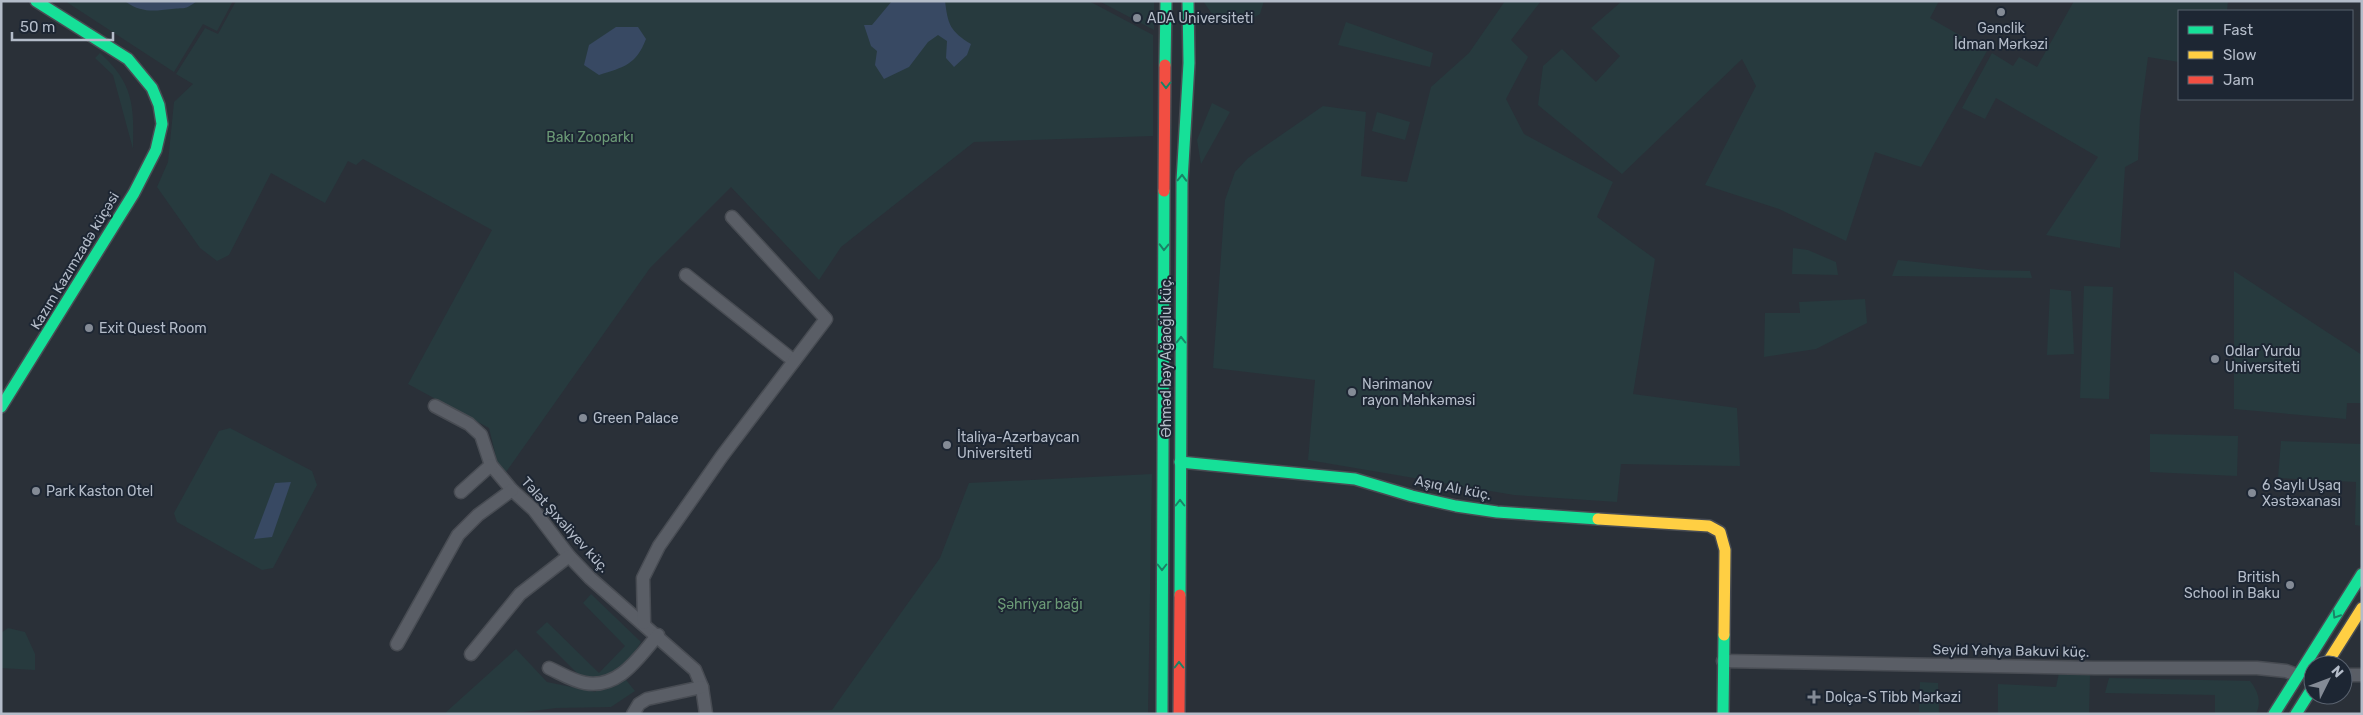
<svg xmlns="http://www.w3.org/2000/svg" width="2363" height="715" viewBox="0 0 2363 715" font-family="Rubik,sans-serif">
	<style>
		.green { fill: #273a3e }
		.water { fill: #384963 }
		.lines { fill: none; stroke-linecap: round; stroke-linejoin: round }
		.street-casing { stroke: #484c53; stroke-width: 15 }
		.fast-casing { stroke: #484c53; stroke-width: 14 }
		.slow-casing { stroke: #484c53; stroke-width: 14 }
		.jam-casing { stroke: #484c53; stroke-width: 14 }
		.street { stroke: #5a5e66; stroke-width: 12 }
		.fast { stroke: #16e098; stroke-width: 11 }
		.slow { stroke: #ffcf43; stroke-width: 11 }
		.jam { stroke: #f24e42; stroke-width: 11 }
		.oneway { stroke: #1a8366 }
		.poi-dot { fill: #848b96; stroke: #1d2633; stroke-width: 2 }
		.labels { text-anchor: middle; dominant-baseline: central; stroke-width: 4; stroke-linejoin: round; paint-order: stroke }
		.poi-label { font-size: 14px; fill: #b4bcc9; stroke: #1d2633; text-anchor: start }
		.park-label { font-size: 14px; fill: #6b9a76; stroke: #1d2633 }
		.street-label { font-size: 14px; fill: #b4bcc9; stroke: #1d2633 }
	</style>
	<rect width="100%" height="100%" fill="#2a3038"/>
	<g class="green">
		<path d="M65,1H233L217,31L203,24L174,72Z"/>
		<path d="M236,1H1089L1153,35V136L974,142L841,247L819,280L731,187L650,268L506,472L498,465L489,428L408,384L492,230L363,159L356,165L348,161L325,203L271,173L229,255L217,261L200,248L157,187L168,162L174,102L193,84L176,74L205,28L218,34Z"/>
		<path d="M1099,1H1154V30Z"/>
		<path d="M1203,1H1264L1260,14L1242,24L1217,21Z"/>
		<path d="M1505,1H1541L1511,40L1528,57L1506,99L1524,134L1613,182L1597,217L1655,259L1633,394L1737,408L1740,466L1621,464L1617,502L1514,495L1308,460L1315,380L1213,368L1225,200L1235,172L1248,158L1323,106L1366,112L1361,176L1407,182L1431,87L1469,53Z"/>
		<path d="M1622,1H1939L1930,18L1987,51L1921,167L1875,152L1846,241L1779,209L1705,185L1756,86L1742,59L1622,174L1538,105L1543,66L1562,49L1596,82L1620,56L1591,28Z"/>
		<path d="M2074,1H2228L2227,11H2179V62L2148,57L2140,117L2138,160L2125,167L2120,248L2046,235L2098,157L1996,98L1985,119L1962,108L1992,53L2013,66L2019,57L2037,67Z"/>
		<path d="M1346,22L1433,53L1430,67L1338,45Z"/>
		<path d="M100,53C134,84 134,106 133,149L113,75L95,58Z"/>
		<path d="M1212,103L1230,112L1201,164L1197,140Z"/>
		<path d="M1377,112L1410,122L1405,140L1372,131Z"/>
		<path d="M1793,248L1808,250L1836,262L1838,275L1792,274Z"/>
		<path d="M1898,260L1988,270L2030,271L2032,278L1892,276Z"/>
		<path d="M2234,271L2362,355V403H2347L2346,419L2234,409Z"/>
		<path d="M2084,286L2113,287L2109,399L2080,398Z"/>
		<path d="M2050,289L2071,291L2074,354L2047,355Z"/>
		<path d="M1865,299L1867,323L1816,349L1764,357L1765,313H1800L1799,302Z"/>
		<path d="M230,428L312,471L317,485L273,568L262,570L177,522L174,513L219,431Z"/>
		<path d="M2150,434L2238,436L2237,476L2150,472Z"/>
		<path d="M2281,441L2362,444V526L2355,525L2356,482L2278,478Z"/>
		<path d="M1152,474L1148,714H718L832,710L940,558L969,483Z"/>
		<path d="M591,594L641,642L631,658L618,670L635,691L611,707L556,708L508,714H444L516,649L547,682L596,692L590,679L578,674L536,632L547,622L599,673L625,646L583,603Z"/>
		<path d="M8,628L25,632L35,654V670L1,668V633Z"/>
		<path d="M2059,673L2090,674L2089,714H1998V684L2056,687Z"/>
		<path d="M2109,678L2250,681C2258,691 2262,702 2256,714H2215V695L2105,693Z"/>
		<path d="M1920,682L1938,683L1939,713L1919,712Z"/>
	</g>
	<g class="water">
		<path d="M197,1C183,11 186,7 172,9C154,11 142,13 126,2Z"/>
		<path d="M892,1H945C948,25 950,31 971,44L967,55L954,67L946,58L947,41L938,35L928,42L909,67L884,79L875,65L877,51L871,46L864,25H872Z"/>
		<path d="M616,27H638L646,39C636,65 624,67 599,75L584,65L589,45Z"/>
		<path d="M291,482L272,537L254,539L275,483Z"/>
	</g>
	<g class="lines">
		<defs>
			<g id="street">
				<path d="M686,275L794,361"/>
				<path d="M435,406L469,424L481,435L491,465L512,490L534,510L569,556L590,578L695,670L702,687L706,714"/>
				<path d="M461,492L491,465"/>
				<path d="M644,623L643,578L659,546L722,456L826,319L732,217"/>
				<path d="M397,644L458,535L478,515L512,490"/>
				<path d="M471,654L520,594L569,556"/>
				<path d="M1723,661L2094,668H2257L2286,671L2297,675"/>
				<path d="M549,668C560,673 573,681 585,683C619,689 638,658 658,635"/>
				<path d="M2343,675H2362"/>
				<path d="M633,714L639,704L647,699L702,687"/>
			</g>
			<g id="fast">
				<path d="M1165,65L1166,1"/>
				<path d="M1,407L134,193L156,150L162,124L159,105L152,88L128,59L36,1"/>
				<path d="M1180,462L1355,479L1412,496L1456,506L1497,512L1598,519"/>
				<path d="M1180,595L1182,181L1189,63L1188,1"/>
				<path d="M1162,714L1164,191"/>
				<path d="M1723,714L1724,635"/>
				<path d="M2274,714L2362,574"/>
				<path d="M2296,714L2313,687"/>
			</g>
			<g id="slow">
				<path d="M1598,519L1709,526L1720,532L1725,550L1724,635"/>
				<path d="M2326,665L2362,608"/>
			</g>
			<g id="jam">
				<path d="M1164,191L1165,65"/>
				<path d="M1179,714L1180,595"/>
			</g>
		</defs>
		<use href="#street" class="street-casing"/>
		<use href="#fast" class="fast-casing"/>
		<use href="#slow" class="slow-casing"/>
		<use href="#jam" class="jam-casing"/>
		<use href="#street" class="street"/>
		<use href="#fast" class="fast"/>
		<use href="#slow" class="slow"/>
		<use href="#jam" class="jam"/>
	</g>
	<defs><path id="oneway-chevron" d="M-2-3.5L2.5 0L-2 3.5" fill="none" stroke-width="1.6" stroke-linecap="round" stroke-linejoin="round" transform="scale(1.25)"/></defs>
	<g class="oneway">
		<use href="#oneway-chevron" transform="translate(1166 85) rotate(90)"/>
		<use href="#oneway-chevron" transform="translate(1182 178) rotate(-88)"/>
		<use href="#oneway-chevron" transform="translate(1164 247) rotate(91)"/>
		<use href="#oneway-chevron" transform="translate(1181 340) rotate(-90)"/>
		<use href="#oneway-chevron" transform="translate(1180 503) rotate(-90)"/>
		<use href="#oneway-chevron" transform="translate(1162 567) rotate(90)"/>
		<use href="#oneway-chevron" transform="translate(2336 615) rotate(122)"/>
		<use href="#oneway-chevron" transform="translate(1179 665) rotate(-90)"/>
	</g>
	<g class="poi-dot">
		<circle cx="2001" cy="12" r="5"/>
		<circle cx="1137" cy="18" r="5"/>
		<circle cx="89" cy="328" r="5"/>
		<circle cx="2215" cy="359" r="5"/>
		<circle cx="1352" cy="392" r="5"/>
		<circle cx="583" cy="418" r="5"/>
		<circle cx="947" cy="445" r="5"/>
		<circle cx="36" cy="491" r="5"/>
		<circle cx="2252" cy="493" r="5"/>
		<circle cx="2290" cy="585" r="5"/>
		<path d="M1811.5 689.5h5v5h5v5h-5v5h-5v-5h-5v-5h5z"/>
	</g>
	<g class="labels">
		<g class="poi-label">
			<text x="1147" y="18">ADA Universiteti</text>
			<text x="2001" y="28" text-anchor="middle">Gənclik<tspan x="2001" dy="16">İdman Mərkəzi</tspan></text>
			<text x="99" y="328">Exit Quest Room</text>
			<text x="2225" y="351">Odlar Yurdu<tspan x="2225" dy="16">Universiteti</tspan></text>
			<text x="1362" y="384">Nərimanov<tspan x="1362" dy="16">rayon Məhkəməsi</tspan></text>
			<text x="593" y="418">Green Palace</text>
			<text x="957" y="437">İtaliya-Azərbaycan<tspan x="957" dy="16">Universiteti</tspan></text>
			<text x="2262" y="485">6 Saylı Uşaq<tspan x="2262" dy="16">Xəstəxanası</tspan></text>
			<text x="46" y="491">Park Kaston Otel</text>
			<text x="2280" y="577" text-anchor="end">British<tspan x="2280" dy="16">School in Baku</tspan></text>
			<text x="1825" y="697">Dolça-S Tibb Mərkəzi</text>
		</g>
		<g class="park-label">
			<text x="590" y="137">Bakı Zooparkı</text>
			<text x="1040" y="604">Şəhriyar bağı</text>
		</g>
		<g class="street-label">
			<text transform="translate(75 261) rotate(-59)">Kazım Kazımzadə küçəsi</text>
			<text transform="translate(1166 357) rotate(-90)">Əhməd bəy Ağaoğlu küç.</text>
			<text transform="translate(1453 488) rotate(11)">Aşıq Alı küç.</text>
			<text transform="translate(565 525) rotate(48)">Tələt Şıxəliyev küç.</text>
			<text transform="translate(2011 651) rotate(1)">Seyid Yəhya Bakuvi küç.</text>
		</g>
	</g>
	<rect width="2363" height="715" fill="none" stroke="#b4bcc9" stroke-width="5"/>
	<rect x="2178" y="10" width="175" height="90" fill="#1d2633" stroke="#59626f"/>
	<rect x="2188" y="26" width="25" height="8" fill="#16e098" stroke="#59626f"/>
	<text x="2223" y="35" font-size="15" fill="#b4bcc9">Fast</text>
	<rect x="2188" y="51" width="25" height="8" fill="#ffcf43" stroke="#59626f"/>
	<text x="2223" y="60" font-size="15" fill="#b4bcc9">Slow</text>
	<rect x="2188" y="76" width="25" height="8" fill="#f24e42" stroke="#59626f"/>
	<text x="2223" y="85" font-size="15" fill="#b4bcc9">Jam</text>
	<g transform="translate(2328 680) rotate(48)"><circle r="24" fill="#1d2633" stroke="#59626f"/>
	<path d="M0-4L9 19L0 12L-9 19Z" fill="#848b96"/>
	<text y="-8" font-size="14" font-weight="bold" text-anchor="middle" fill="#b4bcc9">N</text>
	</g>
	<path d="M12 32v8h101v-8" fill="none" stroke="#b4bcc9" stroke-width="2.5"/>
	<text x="20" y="32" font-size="15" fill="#b4bcc9" stroke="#1d2633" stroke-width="4" paint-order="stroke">50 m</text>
</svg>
